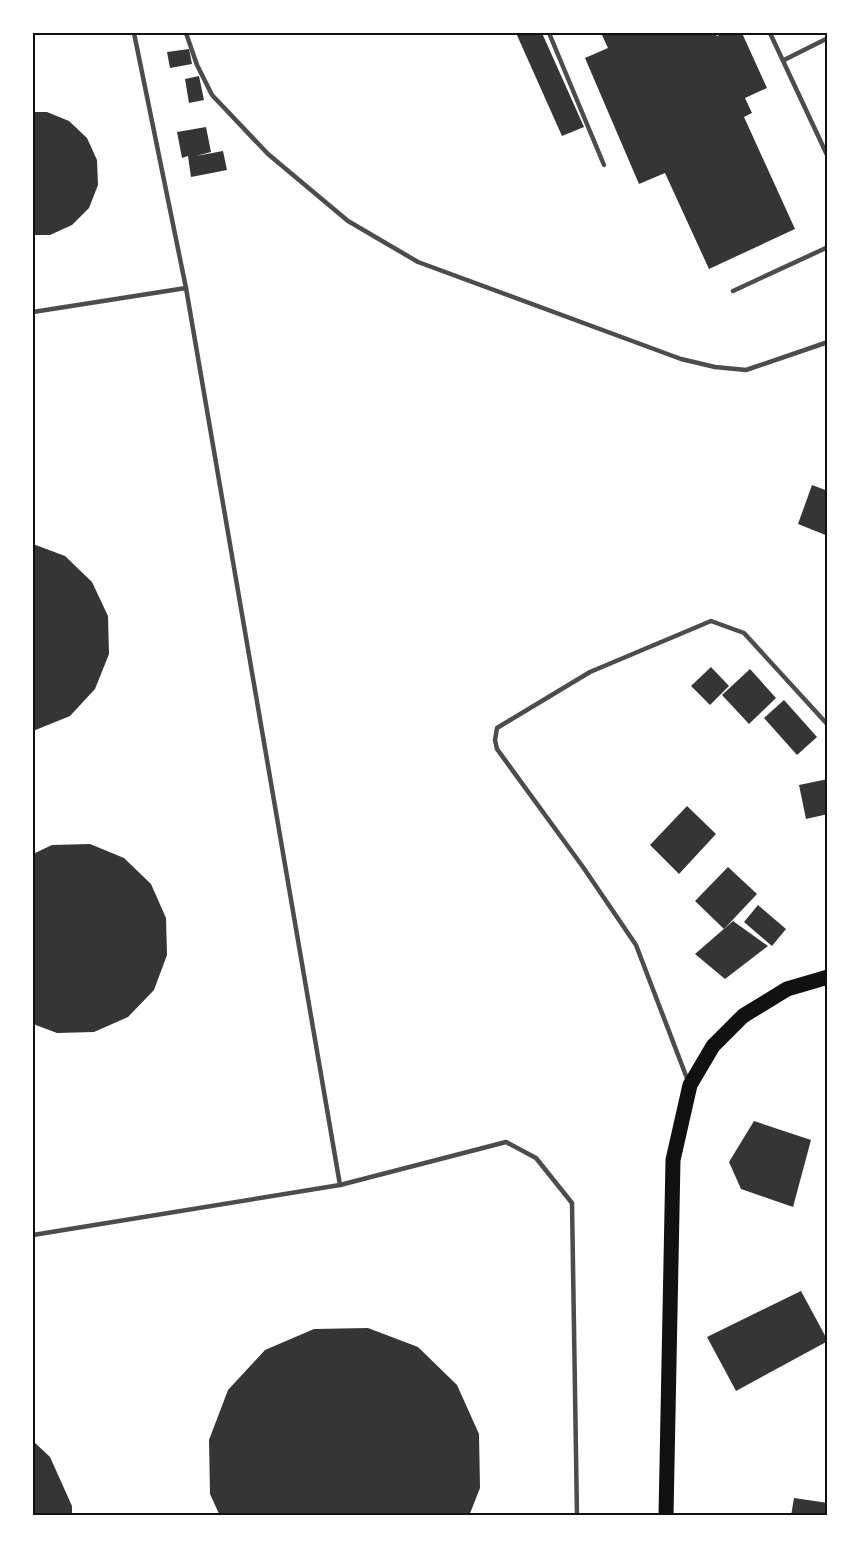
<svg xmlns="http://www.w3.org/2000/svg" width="861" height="1549" viewBox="0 0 861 1549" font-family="'Open Sans',sans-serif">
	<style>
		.building { fill: #353535 }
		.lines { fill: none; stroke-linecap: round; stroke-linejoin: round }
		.service { stroke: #4c4c4c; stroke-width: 4.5 }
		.primary { stroke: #111; stroke-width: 15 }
		.neatline { fill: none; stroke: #111; stroke-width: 2 }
	</style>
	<rect width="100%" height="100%" fill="#fff"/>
	<g class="building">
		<path d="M516,33H542L584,127L562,136Z"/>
		<path d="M601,33H715L717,36L723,33H742L767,88L745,98L752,113L744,117L795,229L709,269L665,173L639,184L585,58L608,48Z"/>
		<path d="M189,49L192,64L170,68L167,52Z"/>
		<path d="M199,76L204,100L189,103L185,79Z"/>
		<path d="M33,112H47L69,121L87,138L97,160L98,185L89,208L72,225L50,235H33Z"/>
		<path d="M206,127L211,152L196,156L223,151L227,170L191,177L188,156L182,158L177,132Z"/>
		<path d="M812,485L828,491V536L798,524Z"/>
		<path d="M33,544L65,556L92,582L108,616L109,654L95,689L70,716L33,731Z"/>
		<path d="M711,667L729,686L710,705L691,686Z"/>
		<path d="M750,669L776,698L749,724L722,695Z"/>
		<path d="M784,700L817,737L797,755L764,718Z"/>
		<path d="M828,779V814L806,819L799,785Z"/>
		<path d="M687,806L716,834L679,874L650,845Z"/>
		<path d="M90,844L124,858L151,884L166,918L167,955L154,990L128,1017L94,1032L57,1033L33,1024V854L52,845Z"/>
		<path d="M728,867L757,894L724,929L695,901Z"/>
		<path d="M758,905L786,929L772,946L744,922Z"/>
		<path d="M733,921L768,946L725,979L695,954Z"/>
		<path d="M754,1121L811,1140L793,1207L741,1189L729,1162Z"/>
		<path d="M801,1291L828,1341L736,1391L707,1337Z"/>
		<path d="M368,1328L418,1347L457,1385L479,1434L480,1488L469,1516H220L210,1494L209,1440L228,1390L265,1350L314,1329Z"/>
		<path d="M33,1441L50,1457L72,1506V1516H33Z"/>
		<path d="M794,1498L828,1503L827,1516H791Z"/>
	</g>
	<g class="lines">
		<g class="service">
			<path d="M134,33L186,288L340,1185"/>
			<path d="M186,33L197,65L212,95L268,154L348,221L418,262L681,359L715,367L746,370L828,342"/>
			<path d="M549,33L604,165"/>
			<path d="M770,33L828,157"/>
			<path d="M784,60L828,38"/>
			<path d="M733,291L828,247"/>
			<path d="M33,312L186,288"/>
			<path d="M688,1081L636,945L583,867L497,749L495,740L497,728L590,672L711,621L744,633L828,725"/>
			<path d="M33,1235L340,1185L506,1142L536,1158L572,1203L577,1516"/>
		</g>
		<path class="primary" d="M666,1516L673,1160L690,1085L713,1046L743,1016L787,989L828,977"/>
	</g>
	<rect width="861" height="1549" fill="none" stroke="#ffffff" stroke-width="69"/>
	<rect x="34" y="34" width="792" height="1480" class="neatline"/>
</svg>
